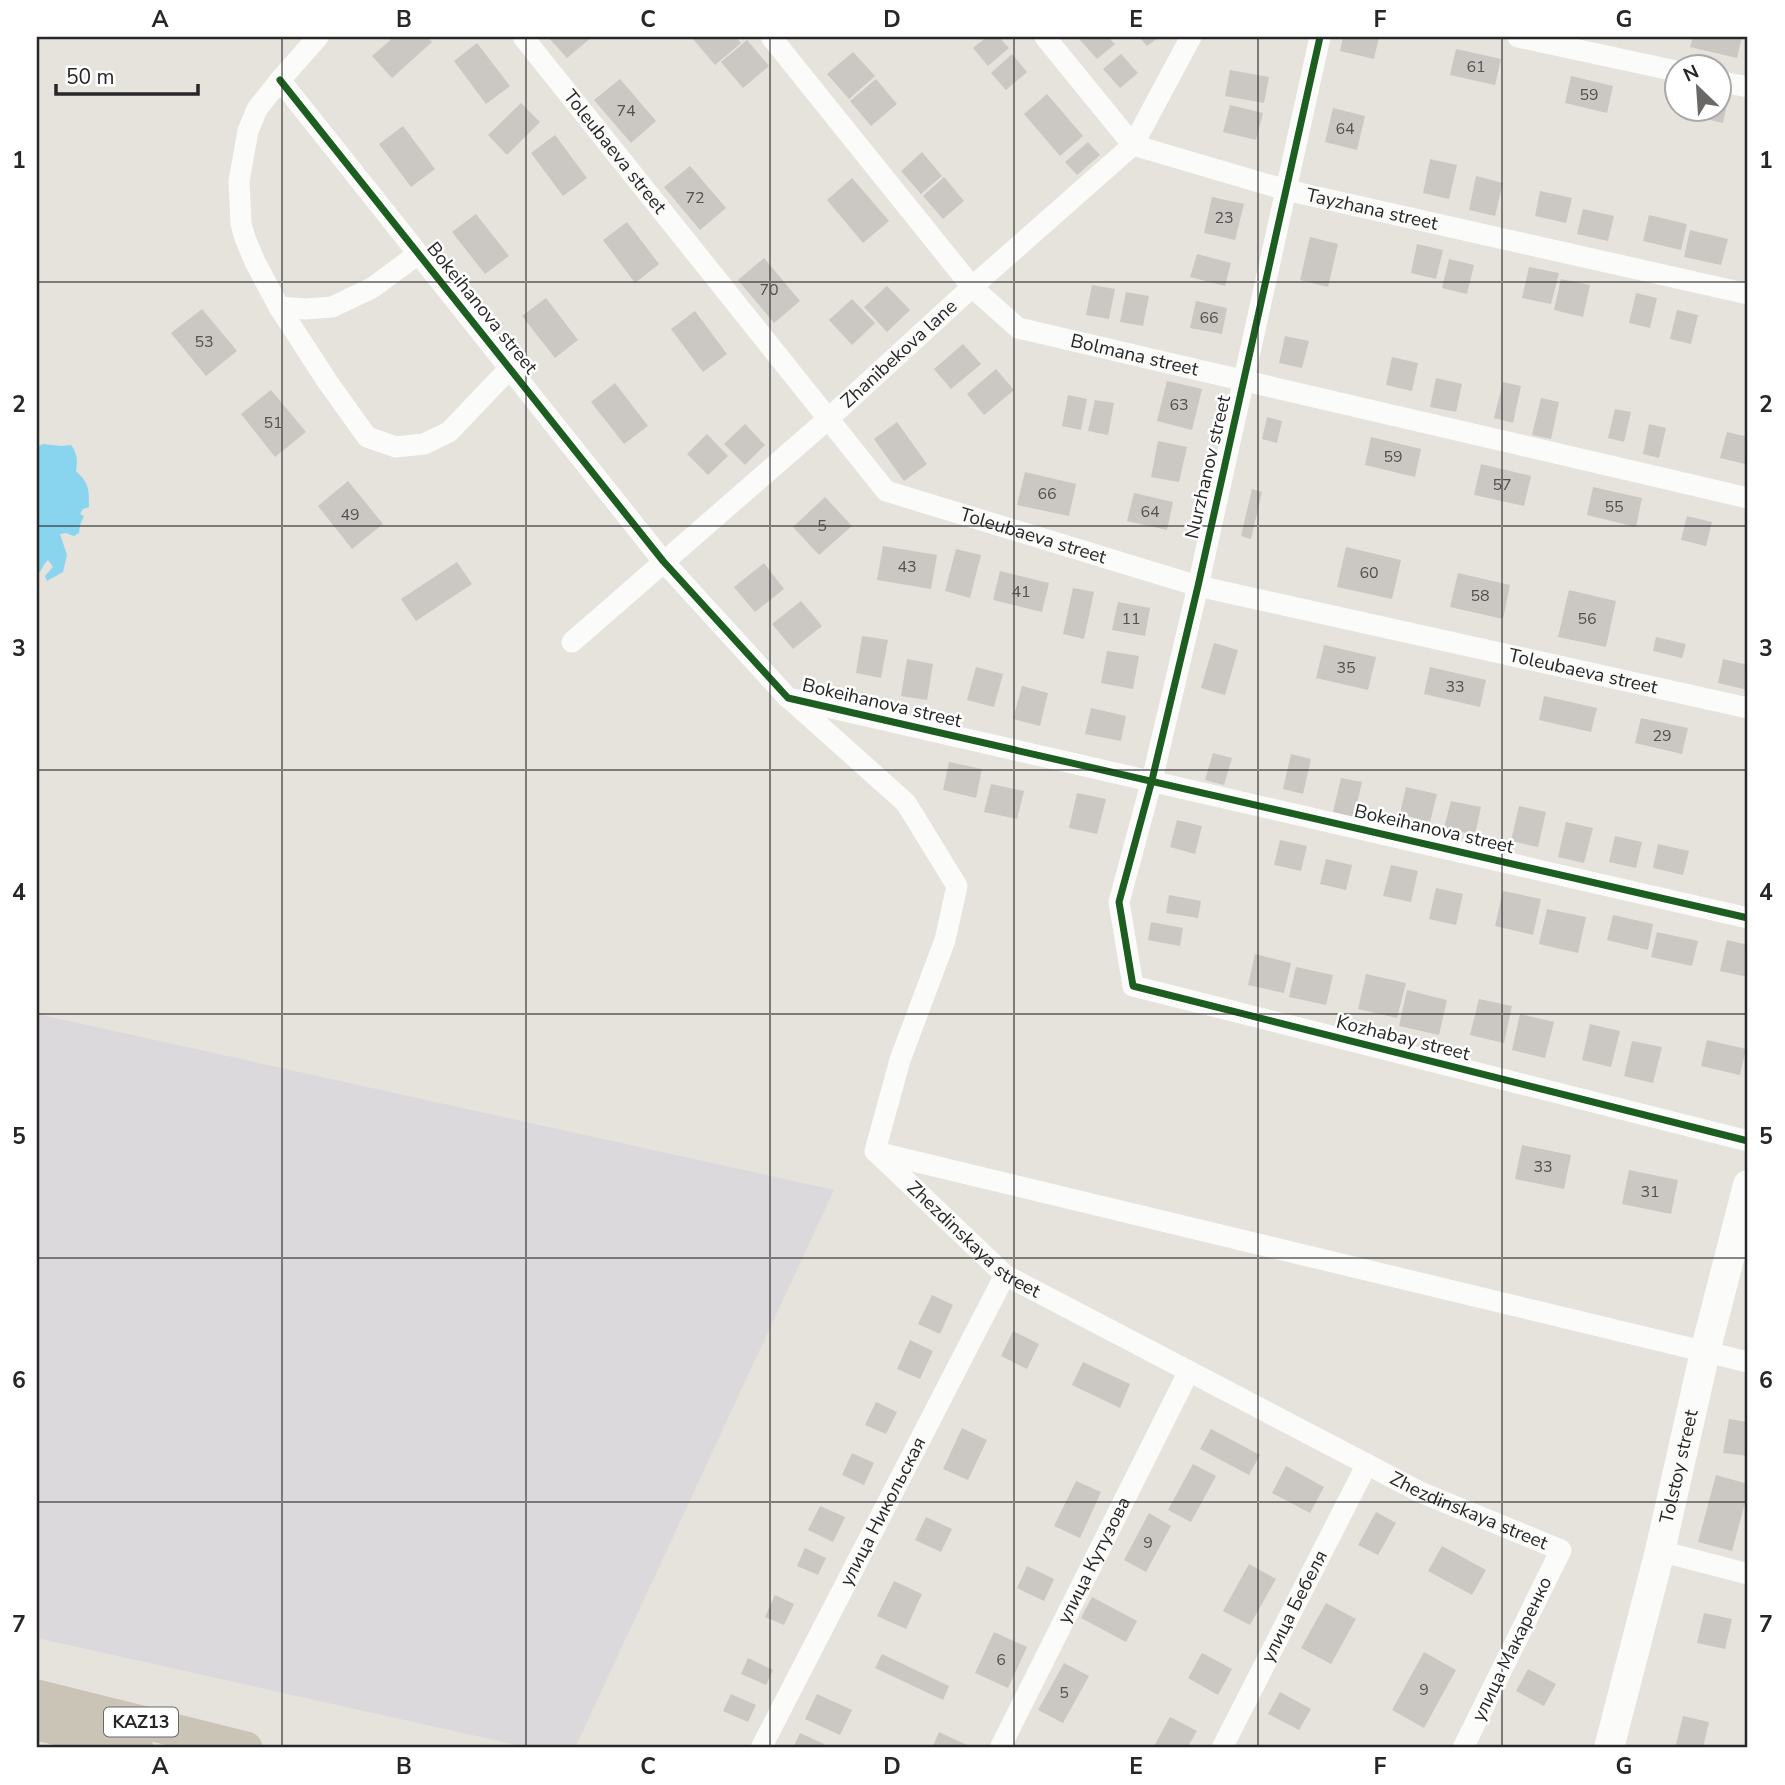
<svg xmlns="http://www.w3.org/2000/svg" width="1785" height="1785" viewBox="0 0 1785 1785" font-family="'Nunito Sans',sans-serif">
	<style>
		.industrial { fill: #dcd9dc }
		.water { fill: #89d5ef }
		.building { fill: #cbc8c3 }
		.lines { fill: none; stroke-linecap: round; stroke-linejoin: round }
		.street { stroke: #fbfbfa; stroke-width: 21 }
		.secondary { stroke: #fbfbfa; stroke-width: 30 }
		.primary { stroke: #cac4b6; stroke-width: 33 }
		.cycleway-casing { stroke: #fff; stroke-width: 11 }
		.cycleway { stroke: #1b5e20; stroke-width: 7 }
		.grid { fill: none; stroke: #272727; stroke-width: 2; stroke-opacity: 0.55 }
		.labels { text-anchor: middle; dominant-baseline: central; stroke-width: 5; stroke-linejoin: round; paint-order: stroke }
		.number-label { font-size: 16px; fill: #525150 }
		.shield { fill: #fff; stroke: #686868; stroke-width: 2 }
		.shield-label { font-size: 18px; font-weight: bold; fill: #272727 }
		.street-label { font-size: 19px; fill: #272727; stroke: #fff }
		.neatline { fill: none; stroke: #272727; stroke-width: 2.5 }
		.grid-label { font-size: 23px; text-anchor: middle; font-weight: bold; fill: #272727 }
	</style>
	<rect width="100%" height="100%" fill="#e6e2dc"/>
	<path class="industrial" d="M37,1014L834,1190L575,1748H530L37,1638Z"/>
	<path class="water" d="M43,444L61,446L71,445C77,453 78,460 76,471C89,483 89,489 89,507L83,509L80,514L84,516L80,525L79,533L74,536L66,533L60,534L67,555L63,572L47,581L45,576L53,567L48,560C43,564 42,571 37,575V447Z"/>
	<g class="building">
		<path d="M394,37H427L432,42L392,78L372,56Z"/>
		<path d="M548,37H592L567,58Z"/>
		<path d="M696,37H735L741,43L715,65L693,39Z"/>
		<path d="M987,37H999L1009,48L988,66L973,48Z"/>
		<path d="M1083,37H1108L1115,44L1097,59L1080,40Z"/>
		<path d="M1139,37H1159L1147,46Z"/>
		<path d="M1343,37H1379L1374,59L1340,51Z"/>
		<path d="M1693,37H1742L1737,58L1690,47Z"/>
		<path d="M747,40L769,66L743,88L721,62Z"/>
		<path d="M477,43L510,86L486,104L454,61Z"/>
		<path d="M1456,49L1501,59L1495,85L1450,75Z"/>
		<path d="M853,52L875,76L849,99L827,74Z"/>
		<path d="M1012,54L1027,72L1006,90L991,73Z"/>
		<path d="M1121,54L1138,73L1120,88L1103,69Z"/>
		<path d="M1230,70L1269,77L1264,103L1225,96Z"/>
		<path d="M1571,76L1613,86L1607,113L1565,103Z"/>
		<path d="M620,79L656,121L631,143L594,100Z"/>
		<path d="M876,79L897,104L871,126L850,101Z"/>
		<path d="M1047,94L1083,136L1060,156L1024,114Z"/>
		<path d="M521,103L540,122L507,155L488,135Z"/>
		<path d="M1718,103L1727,105L1723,123L1689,115L1691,108H1718Z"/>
		<path d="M1230,105L1263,113L1256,140L1223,132Z"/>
		<path d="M1333,108L1365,116L1357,150L1325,142Z"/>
		<path d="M403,126L435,169L411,187L379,144Z"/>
		<path d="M555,135L587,178L563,196L531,153Z"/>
		<path d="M1088,142L1100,155L1077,175L1065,162Z"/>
		<path d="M922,152L942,176L921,194L901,171Z"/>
		<path d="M1430,159L1457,165L1449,199L1423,193Z"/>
		<path d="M690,166L726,208L700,230L664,187Z"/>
		<path d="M1476,176L1503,183L1495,216L1469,210Z"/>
		<path d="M944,177L964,201L943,219L923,196Z"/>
		<path d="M852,178L889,221L863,243L827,200Z"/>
		<path d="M1540,191L1572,198L1566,223L1535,216Z"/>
		<path d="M1212,197L1244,204L1235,240L1204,233Z"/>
		<path d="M1583,209L1614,216L1608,241L1577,234Z"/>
		<path d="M476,214L509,256L485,274L452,232Z"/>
		<path d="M1649,215L1687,224L1681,250L1643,241Z"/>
		<path d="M627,222L659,264L635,283L603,240Z"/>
		<path d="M1690,230L1728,239L1721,265L1684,257Z"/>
		<path d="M1310,237L1338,244L1328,287L1300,280Z"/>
		<path d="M1417,244L1443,250L1436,279L1411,273Z"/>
		<path d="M1197,254L1231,263L1225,286L1190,277Z"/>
		<path d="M764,258L800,301L774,323L738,280Z"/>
		<path d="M1449,259L1474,265L1467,294L1442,288Z"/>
		<path d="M1529,267L1559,273L1551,304L1522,298Z"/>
		<path d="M1561,279L1590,285L1583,317L1554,310Z"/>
		<path d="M1092,285L1115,289L1109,319L1086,315Z"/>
		<path d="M887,286L910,310L887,332L864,307Z"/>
		<path d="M1126,292L1149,296L1143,326L1120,322Z"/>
		<path d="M1636,293L1657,298L1650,328L1629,323Z"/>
		<path d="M546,298L578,340L555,358L522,316Z"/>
		<path d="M852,299L875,323L852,345L829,320Z"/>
		<path d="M1196,301L1227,308L1222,334L1190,328Z"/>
		<path d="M202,309L237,351L206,376L171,333Z"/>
		<path d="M1677,310L1698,315L1691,344L1670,339Z"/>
		<path d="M695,311L727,354L703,372L671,329Z"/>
		<path d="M1285,336L1309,341L1302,368L1279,363Z"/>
		<path d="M963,344L981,364L951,389L934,369Z"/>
		<path d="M1392,357L1418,363L1412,391L1386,385Z"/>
		<path d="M996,369L1014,390L984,415L967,394Z"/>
		<path d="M1436,378L1462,384L1456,412L1430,407Z"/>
		<path d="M1167,381L1202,389L1192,430L1157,421Z"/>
		<path d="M1503,382L1521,386L1513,423L1494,418Z"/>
		<path d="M615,383L648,426L624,444L591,402Z"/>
		<path d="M271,390L306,432L275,457L241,414Z"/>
		<path d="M1068,395L1087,399L1081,430L1062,426Z"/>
		<path d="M1541,398L1559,402L1551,439L1532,435Z"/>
		<path d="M1095,400L1114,403L1108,435L1088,431Z"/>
		<path d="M1615,409L1631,412L1624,442L1608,438Z"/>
		<path d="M1267,417L1282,421L1277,443L1262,439Z"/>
		<path d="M897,422L927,464L904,481L874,439Z"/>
		<path d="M745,424L765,445L745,465L724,444Z"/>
		<path d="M1649,424L1666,428L1659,458L1643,454Z"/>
		<path d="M1727,432L1748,437V451L1745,464L1720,458Z"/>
		<path d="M707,434L728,456L708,475L687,454Z"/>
		<path d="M1371,437L1421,449L1415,477L1365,465Z"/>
		<path d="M1158,441L1187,447L1179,482L1151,477Z"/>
		<path d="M1481,464L1531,476L1524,506L1474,495Z"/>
		<path d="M1025,472L1076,484L1069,516L1017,505Z"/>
		<path d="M348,481L383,524L352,549L318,506Z"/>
		<path d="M1593,487L1642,498L1636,527L1587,515Z"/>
		<path d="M1252,489L1262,492L1251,539L1241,536Z"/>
		<path d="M1134,493L1173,502L1167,530L1127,521Z"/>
		<path d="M825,497L852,526L819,555L793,527Z"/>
		<path d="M1687,516L1712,522L1706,546L1681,540Z"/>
		<path d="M883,546L937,555L931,589L877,580Z"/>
		<path d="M1346,547L1401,560L1392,599L1337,587Z"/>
		<path d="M956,549L981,555L970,598L945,591Z"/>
		<path d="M457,562L472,584L416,621L401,599Z"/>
		<path d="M764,563L784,589L755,612L734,587Z"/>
		<path d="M1000,571L1049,583L1042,612L993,600Z"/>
		<path d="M1458,573L1510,585L1503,619L1450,607Z"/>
		<path d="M1073,588L1094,592L1084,639L1063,634Z"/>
		<path d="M1569,590L1616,601L1606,647L1558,637Z"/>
		<path d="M801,601L822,626L793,649L772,624Z"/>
		<path d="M1118,602L1150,608L1145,636L1112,630Z"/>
		<path d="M862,636L888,640L881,678L856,673Z"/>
		<path d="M1656,637L1686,644L1682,658L1653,651Z"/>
		<path d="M1214,643L1238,650L1225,695L1201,688Z"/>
		<path d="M1324,645L1376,657L1368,690L1316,678Z"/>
		<path d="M1107,651L1139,656L1133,689L1101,683Z"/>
		<path d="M907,659L933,664L927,700L901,696Z"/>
		<path d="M1723,659L1748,665V690L1718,683Z"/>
		<path d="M976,667L1003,674L994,707L967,700Z"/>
		<path d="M1430,667L1486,680L1480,707L1424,694Z"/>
		<path d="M1022,686L1048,693L1040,726L1013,719Z"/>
		<path d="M1544,696L1597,708L1591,732L1539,720Z"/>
		<path d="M1091,708L1126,716L1121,741L1085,734Z"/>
		<path d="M1641,718L1688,728L1682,754L1635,743Z"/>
		<path d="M1213,753L1232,758L1224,785L1205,780Z"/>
		<path d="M1291,754L1311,759L1303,794L1283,789Z"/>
		<path d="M949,762L982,769L976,798L943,790Z"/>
		<path d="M1341,778L1362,782L1354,817L1333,812Z"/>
		<path d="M991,784L1024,791L1017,819L984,812Z"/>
		<path d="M1406,787L1437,794L1430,822L1400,814Z"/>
		<path d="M1077,793L1106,799L1097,834L1069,828Z"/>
		<path d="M1451,801L1481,807L1475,835L1444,828Z"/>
		<path d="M1519,806L1546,812L1538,847L1511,841Z"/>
		<path d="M1177,820L1202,826L1195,854L1170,847Z"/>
		<path d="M1566,822L1593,828L1584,863L1558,857Z"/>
		<path d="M1615,836L1642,842L1636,868L1609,862Z"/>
		<path d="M1280,840L1307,846L1301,871L1274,865Z"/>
		<path d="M1658,844L1689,851L1683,875L1653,868Z"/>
		<path d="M1326,859L1352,865L1346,890L1320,884Z"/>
		<path d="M1391,865L1418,871L1411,902L1383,896Z"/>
		<path d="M1436,888L1463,894L1456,925L1429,919Z"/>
		<path d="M1503,891L1541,899L1533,935L1495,926Z"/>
		<path d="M1169,895L1201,901L1198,918L1166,913Z"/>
		<path d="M1547,909L1586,917L1578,953L1539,944Z"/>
		<path d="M1613,915L1653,924L1648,950L1607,940Z"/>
		<path d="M1151,922L1183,928L1180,946L1148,940Z"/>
		<path d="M1657,932L1698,941L1692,966L1651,957Z"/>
		<path d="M1727,940L1748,945V977L1720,971Z"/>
		<path d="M1255,954L1291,963L1284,993L1248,985Z"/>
		<path d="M1296,967L1333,975L1326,1005L1289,997Z"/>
		<path d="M1366,974L1406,983L1397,1018L1358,1009Z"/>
		<path d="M1407,990L1447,1000L1439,1035L1399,1026Z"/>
		<path d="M1479,999L1512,1006L1504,1043L1470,1035Z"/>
		<path d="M1520,1014L1554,1022L1545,1058L1512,1050Z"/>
		<path d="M1590,1024L1620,1031L1611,1067L1582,1060Z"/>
		<path d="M1707,1040L1746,1049L1740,1075L1701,1066Z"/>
		<path d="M1632,1041L1662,1047L1653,1083L1624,1076Z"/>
		<path d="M1522,1145L1571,1155L1564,1189L1515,1179Z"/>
		<path d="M1629,1170L1678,1180L1671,1214L1622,1204Z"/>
		<path d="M932,1295L953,1305L940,1334L918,1324Z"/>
		<path d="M1013,1331L1039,1344L1027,1369L1001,1356Z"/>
		<path d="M910,1340L933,1351L920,1379L897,1369Z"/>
		<path d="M1083,1362L1130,1384L1120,1408L1072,1385Z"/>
		<path d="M876,1402L897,1412L886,1434L865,1425Z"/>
		<path d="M1729,1419L1748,1422V1456L1723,1453Z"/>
		<path d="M962,1428L987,1440L968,1480L943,1469Z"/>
		<path d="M1211,1429L1260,1455L1249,1475L1200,1449Z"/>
		<path d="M852,1453L874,1463L864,1485L842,1475Z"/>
		<path d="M1193,1464L1216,1476L1191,1522L1168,1510Z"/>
		<path d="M1286,1466L1324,1487L1310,1513L1272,1493Z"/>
		<path d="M1716,1475L1748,1484V1492L1732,1551L1698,1542Z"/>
		<path d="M1076,1481L1101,1492L1080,1538L1054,1526Z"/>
		<path d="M820,1506L845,1517L833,1542L808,1530Z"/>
		<path d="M1376,1512L1396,1523L1378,1555L1358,1545Z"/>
		<path d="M1149,1513L1171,1526L1146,1572L1124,1560Z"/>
		<path d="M926,1517L952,1529L941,1552L915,1540Z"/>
		<path d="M1442,1546L1486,1570L1472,1595L1428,1571Z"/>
		<path d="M805,1548L826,1558L818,1575L797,1566Z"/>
		<path d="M1249,1564L1276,1579L1250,1625L1223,1611Z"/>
		<path d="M1027,1566L1054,1579L1044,1601L1017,1588Z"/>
		<path d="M894,1581L922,1594L906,1629L877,1616Z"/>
		<path d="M775,1595L794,1604L784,1625L765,1617Z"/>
		<path d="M1092,1597L1137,1621L1126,1642L1081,1618Z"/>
		<path d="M1326,1603L1356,1619L1331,1664L1301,1648Z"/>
		<path d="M1704,1613L1732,1619L1725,1649L1697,1643Z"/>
		<path d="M994,1632L1027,1647L1008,1688L975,1673Z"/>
		<path d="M1424,1652L1456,1670L1424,1728L1392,1710Z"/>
		<path d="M1202,1653L1232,1669L1218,1695L1188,1678Z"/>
		<path d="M882,1654L949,1686L943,1700L875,1668Z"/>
		<path d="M748,1658L773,1670L766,1685L741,1674Z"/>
		<path d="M1064,1663L1089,1676L1063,1723L1038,1710Z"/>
		<path d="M1528,1669L1556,1684L1544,1706L1516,1691Z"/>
		<path d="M1280,1692L1311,1709L1299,1730L1268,1714Z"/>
		<path d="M731,1694L756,1705L748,1722L723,1711Z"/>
		<path d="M817,1694L852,1710L840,1735L805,1719Z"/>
		<path d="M1683,1716L1709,1722L1703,1748H1675Z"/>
		<path d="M1170,1717L1197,1731L1187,1748H1153Z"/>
		<path d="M939,1732L969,1746L968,1748H932Z"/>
		<path d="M800,1733L824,1744L822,1748H793Z"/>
	</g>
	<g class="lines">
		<g class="street">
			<path d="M318,37L280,80L257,109L248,131L239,181L241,224L245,238L255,262L279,307L306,309L332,307L372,288L418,254"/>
			<path id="s1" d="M523,37L886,491L1198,586L1748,708"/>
			<path id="s2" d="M771,37L972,287L1018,328L1748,498"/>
			<path id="s3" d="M1045,37L1133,145L1286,190L1748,294"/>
			<path d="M1320,37L1198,586L1152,780L1119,902L1133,986L1748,1141"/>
			<path d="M1518,37L1676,71"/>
			<path d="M280,80L663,561L788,698L1748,918"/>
			<path d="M1718,81L1748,87"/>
			<path d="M279,307L327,381L367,437L396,447L424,444L449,432L510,368"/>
			<path id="s4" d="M572,642L828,419L972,287L1133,145L1191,37"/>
			<path id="s5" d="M791,700L906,803L957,886L945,940L900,1060L875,1151L1005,1275L1420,1492L1561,1550L1463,1748"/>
			<path d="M876,1152L1748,1362"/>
			<path d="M1660,1551L1748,1574"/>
			<path id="s6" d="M761,1748L1005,1275"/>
			<path id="s7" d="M1000,1748L1189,1371"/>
			<path id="s8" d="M1222,1748L1367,1464"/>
		</g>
		<path class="secondary" id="s9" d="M1609,1748L1660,1551L1705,1352L1748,1185"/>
		<g class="primary">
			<path d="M37,1696L246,1748"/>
			<path d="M37,1724L137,1748"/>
		</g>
		<defs>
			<g id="cycleway">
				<path d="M1320,37L1198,586L1152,780L1119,902L1133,986L1748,1141"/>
				<path d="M280,80L663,561L788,698L1748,918"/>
			</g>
		</defs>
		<use href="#cycleway" class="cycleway-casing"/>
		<use href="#cycleway" class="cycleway"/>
	</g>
	<path class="grid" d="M282,37V1748M526,37V1748M770,37V1748M1014,37V1748M1258,37V1748M1502,37V1748M37,282H1748M37,526H1748M37,770H1748M37,1014H1748M37,1258H1748M37,1502H1748"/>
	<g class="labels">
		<g class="number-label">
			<text x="1476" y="67">61</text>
			<text x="1589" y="95">59</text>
			<text x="626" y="111">74</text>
			<text x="1345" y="129">64</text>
			<text x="695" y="198">72</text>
			<text x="1224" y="218">23</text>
			<text x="769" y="290">70</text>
			<text x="1209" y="318">66</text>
			<text x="204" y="342">53</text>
			<text x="1179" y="405">63</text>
			<text x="273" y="423">51</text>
			<text x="1393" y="457">59</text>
			<text x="1502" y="485">57</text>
			<text x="1047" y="494">66</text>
			<text x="1614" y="507">55</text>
			<text x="1150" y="512">64</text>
			<text x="350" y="515">49</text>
			<text x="822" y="526">5</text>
			<text x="907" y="567">43</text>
			<text x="1369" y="573">60</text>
			<text x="1021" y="592">41</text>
			<text x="1480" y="596">58</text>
			<text x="1131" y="619">11</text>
			<text x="1587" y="619">56</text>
			<text x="1346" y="668">35</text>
			<text x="1455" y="687">33</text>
			<text x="1662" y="736">29</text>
			<text x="1543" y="1167">33</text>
			<text x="1650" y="1192">31</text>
			<text x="1148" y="1543">9</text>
			<text x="1001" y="1660">6</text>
			<text x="1424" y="1690">9</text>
			<text x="1064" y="1693">5</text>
		</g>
		<rect class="shield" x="104" y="1707.5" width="74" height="29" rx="5"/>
		<g class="shield-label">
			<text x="141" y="1722">KAZ13</text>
		</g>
		<g class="street-label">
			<text stroke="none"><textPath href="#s1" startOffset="147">Toleubaeva street</textPath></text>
			<text stroke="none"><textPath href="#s3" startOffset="387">Tayzhana street</textPath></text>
			<text transform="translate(482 308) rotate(51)">Bokeihanova street</text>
			<text stroke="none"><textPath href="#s4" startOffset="436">Zhanibekova lane</textPath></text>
			<text stroke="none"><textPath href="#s2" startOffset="502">Bolmana street</textPath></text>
			<text transform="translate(1208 467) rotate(-77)">Nurzhanov street</text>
			<text stroke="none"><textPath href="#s1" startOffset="735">Toleubaeva street</textPath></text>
			<text stroke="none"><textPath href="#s1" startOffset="1302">Toleubaeva street</textPath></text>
			<text transform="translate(882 703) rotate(13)">Bokeihanova street</text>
			<text transform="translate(1434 829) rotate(13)">Bokeihanova street</text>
			<text transform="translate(1403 1038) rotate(14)">Kozhabay street</text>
			<text stroke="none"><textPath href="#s5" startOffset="663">Zhezdinskaya street</textPath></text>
			<text stroke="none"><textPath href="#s9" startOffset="290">Tolstoy street</textPath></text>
			<text stroke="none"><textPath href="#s5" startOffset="1230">Zhezdinskaya street</textPath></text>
			<text stroke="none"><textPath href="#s6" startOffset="266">улица Никольская</textPath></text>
			<text stroke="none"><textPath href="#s7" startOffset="210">улица Кутузова</textPath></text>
			<text stroke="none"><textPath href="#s8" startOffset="159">улица Бебеля</textPath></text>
			<text transform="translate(1512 1649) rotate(-64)">улица Макаренко</text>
		</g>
	</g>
	<rect width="1785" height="1785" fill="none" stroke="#ffffff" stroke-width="77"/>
	<g transform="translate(1698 88) rotate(335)"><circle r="33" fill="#ffffff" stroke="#a9a9a9" stroke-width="2"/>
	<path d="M0-5L12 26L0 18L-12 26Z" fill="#6a6866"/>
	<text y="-10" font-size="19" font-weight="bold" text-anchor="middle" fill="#272727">N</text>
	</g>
	<path d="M56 84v10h142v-10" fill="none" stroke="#272727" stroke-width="3.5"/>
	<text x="66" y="84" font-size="21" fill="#272727" stroke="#ffffff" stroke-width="5" paint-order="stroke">50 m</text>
	<rect x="38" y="38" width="1708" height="1708" class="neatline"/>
	<g class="grid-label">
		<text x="160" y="27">A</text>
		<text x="404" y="27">B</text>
		<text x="648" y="27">C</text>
		<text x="892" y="27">D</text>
		<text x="1136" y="27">E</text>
		<text x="1380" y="27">F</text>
		<text x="1624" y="27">G</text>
		<text x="19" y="168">1</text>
		<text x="1766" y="168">1</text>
		<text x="19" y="412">2</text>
		<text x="1766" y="412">2</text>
		<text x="19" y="656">3</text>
		<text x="1766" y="656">3</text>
		<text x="19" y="900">4</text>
		<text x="1766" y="900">4</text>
		<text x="19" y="1144">5</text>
		<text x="1766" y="1144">5</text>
		<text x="19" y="1388">6</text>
		<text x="1766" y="1388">6</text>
		<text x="19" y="1632">7</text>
		<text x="1766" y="1632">7</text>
		<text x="160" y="1774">A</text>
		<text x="404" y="1774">B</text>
		<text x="648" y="1774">C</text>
		<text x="892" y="1774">D</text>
		<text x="1136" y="1774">E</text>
		<text x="1380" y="1774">F</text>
		<text x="1624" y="1774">G</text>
	</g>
</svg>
